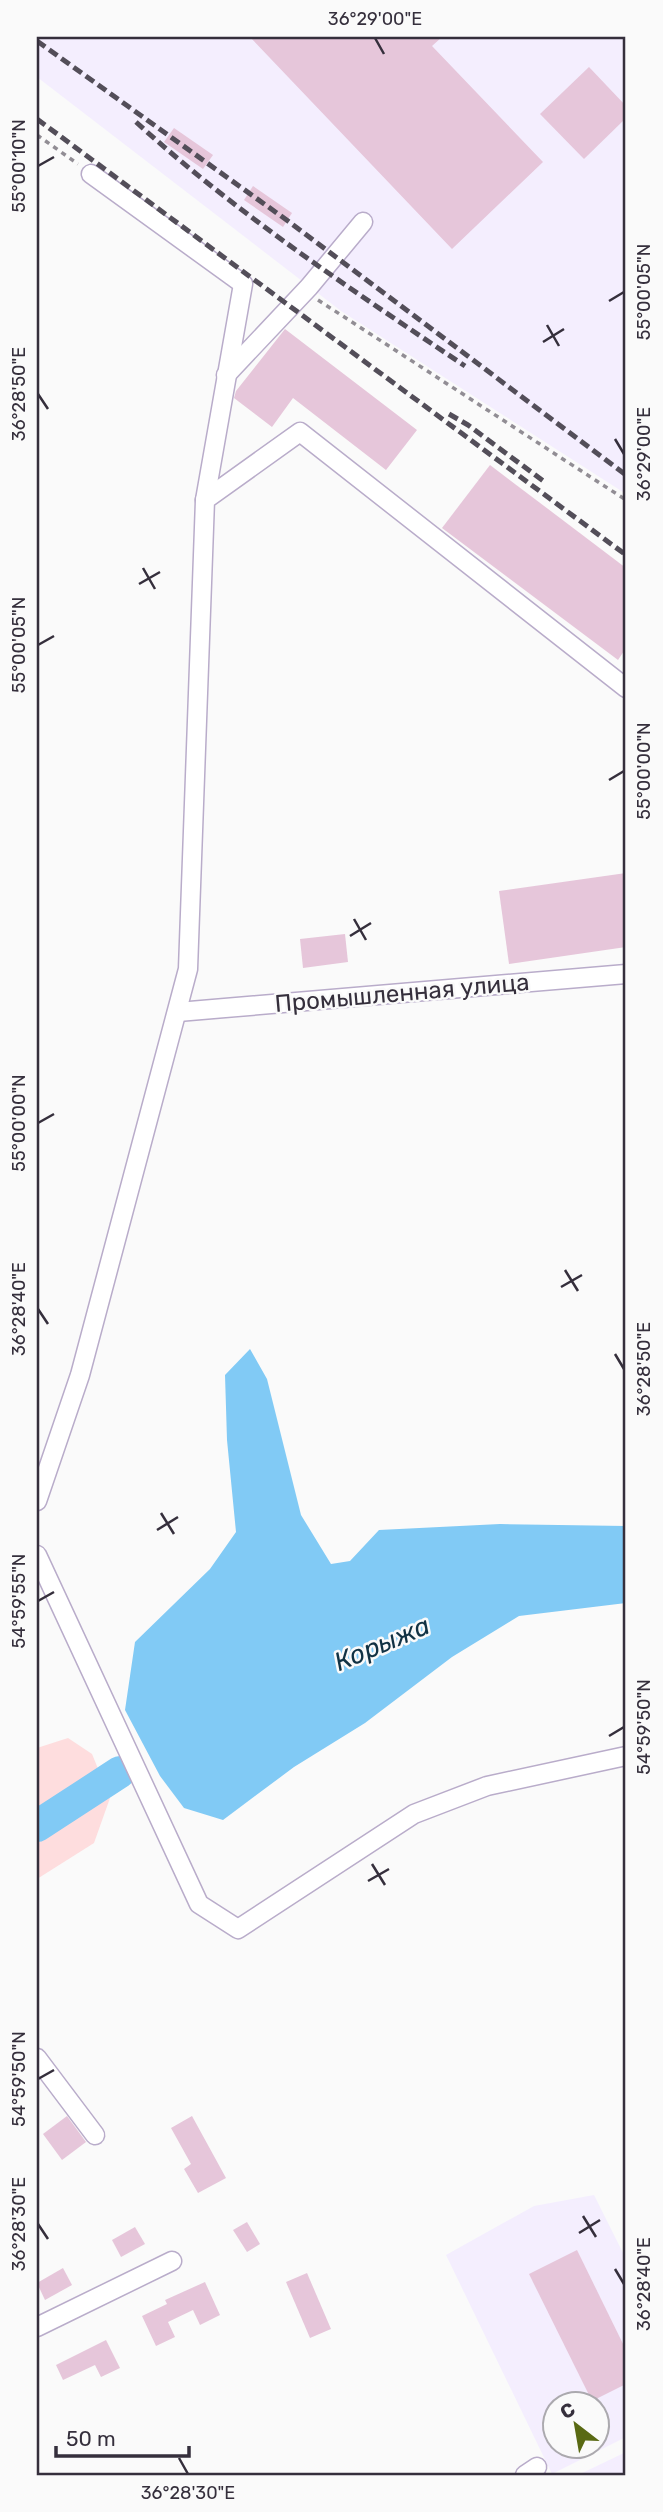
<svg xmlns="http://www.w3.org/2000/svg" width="663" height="2512" viewBox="0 0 663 2512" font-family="Rubik,sans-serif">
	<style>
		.built { fill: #f4eefe; fill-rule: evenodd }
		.green { fill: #feddde }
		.water { fill: #81caf5 }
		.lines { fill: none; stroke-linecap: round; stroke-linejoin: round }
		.river { stroke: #81caf5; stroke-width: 32 }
		.building { fill: #e6c6da }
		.minor-casing { stroke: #b9acca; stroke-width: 21 }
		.path { stroke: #918d94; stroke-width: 3.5; stroke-dasharray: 5 5; stroke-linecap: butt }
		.minor { stroke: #fff; stroke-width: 18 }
		.rail { stroke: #534e59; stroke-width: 5; stroke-dasharray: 10 5; stroke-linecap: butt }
		.ticks { fill: none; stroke: #352f3c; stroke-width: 2.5 }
		.labels { text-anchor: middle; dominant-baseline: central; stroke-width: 5; stroke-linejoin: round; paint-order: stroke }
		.street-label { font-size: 24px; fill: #352f3c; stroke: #fafafa }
		.water-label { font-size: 26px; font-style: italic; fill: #113244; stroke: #fafafa }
		.neatline { fill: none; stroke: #352f3c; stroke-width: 2.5 }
		.ticks-label { font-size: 18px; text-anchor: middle; fill: #352f3c }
	</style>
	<rect width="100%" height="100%" fill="#fafafa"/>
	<g class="built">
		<path d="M37,37H626V494L341,311L37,77Z"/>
		<path d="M594,2195L626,2259V2437L552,2474L446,2255L534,2206ZM554,2404H596V2446H554Z"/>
		<path d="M626,2452V2475H578Z"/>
	</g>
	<path class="green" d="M68,1738L92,1754L110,1798L94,1843L37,1879V1748Z"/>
	<path class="water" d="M250,1349L267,1379L301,1515L331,1564L350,1561L379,1530L500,1524L626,1526V1603L519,1616L452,1657L365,1723L294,1767L223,1820L184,1808L160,1776L125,1710L135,1642L210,1569L236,1532L227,1440L225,1375Z"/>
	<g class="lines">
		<path class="river" d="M37,1826L120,1772"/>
	</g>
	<g class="building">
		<path d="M250,37H442L432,46L543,162L452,249Z"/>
		<path d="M589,67L626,106V118L584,159L540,114Z"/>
		<path d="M174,128L213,155L203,169L164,142Z"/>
		<path d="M253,186L292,213L283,227L244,200Z"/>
		<path d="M285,329L417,430L386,470L293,398L272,427L234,398L236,391Z"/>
		<path d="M490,465L626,568V648L618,660L442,528Z"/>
		<path d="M626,873V947L509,964L499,891Z"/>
		<path d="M345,934L348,962L303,968L300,939Z"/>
		<path d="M67,2116L86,2142L62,2160L43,2134Z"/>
		<path d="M192,2116L226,2178L198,2193L184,2169L191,2164L171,2128Z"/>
		<path d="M247,2222L260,2244L247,2252L233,2230Z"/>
		<path d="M135,2227L145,2244L121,2257L112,2240Z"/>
		<path d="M577,2250L626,2350V2384L592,2401L529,2274Z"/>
		<path d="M63,2268L72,2285L45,2300L37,2283Z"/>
		<path d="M307,2273L331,2329L310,2338L286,2282Z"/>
		<path d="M205,2282L220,2315L200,2325L193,2310L168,2322L175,2337L156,2346L142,2316L167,2304L165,2300Z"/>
		<path d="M106,2340L120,2368L101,2377L95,2365L63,2380L56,2365Z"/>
	</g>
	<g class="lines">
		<defs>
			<g id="minor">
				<path d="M91,174L243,284L205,500"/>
				<path d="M226,375L309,287L363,222"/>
				<path d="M178,1012L626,974"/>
				<path d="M37,1501L80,1375L188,969L205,500L300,432L626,688"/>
				<path d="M37,1555L199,1904L238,1929L414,1814L487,1786L626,1756"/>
				<path d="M37,2058L95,2135"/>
				<path d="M37,2327L172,2261"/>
				<path d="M525,2475L537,2467"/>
			</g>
		</defs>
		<use href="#minor" class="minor-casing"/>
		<g class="path">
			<path d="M37,135L78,164"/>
			<path d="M318,300L626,500"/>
		</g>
		<use href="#minor" class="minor"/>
		<g class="rail">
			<path d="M37,41L288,221L626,475"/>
			<path d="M37,119L626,555"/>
			<path d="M136,122C237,214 352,290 465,366"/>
			<path d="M449,414L468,425L546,483"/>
		</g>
	</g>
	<path class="ticks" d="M375,38L384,54M38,166L54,157M609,301L624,292M547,325L559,346M543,342L564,329M38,394L48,409M615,439L624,454M143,568L155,589M139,584L160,572M38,645L54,636M609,780L624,771M354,919L366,940M350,936L371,923M38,1123L54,1114M565,1270L578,1291M561,1287L582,1275M38,1309L48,1324M615,1354L624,1369M161,1513L174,1534M157,1530L178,1517M38,1601L54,1592M609,1736L624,1727M372,1864L385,1885M368,1881L389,1869M38,2079L54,2070M583,2216L596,2237M38,2224L48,2239M579,2233L600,2220M615,2269L624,2284M179,2458L188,2474"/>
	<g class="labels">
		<g class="street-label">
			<text transform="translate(402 993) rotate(-5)">Промышленная улица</text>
		</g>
		<g class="water-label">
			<text transform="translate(382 1644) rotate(-23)">Корыжа</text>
		</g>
	</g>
	<rect width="663" height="2512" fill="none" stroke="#fafafa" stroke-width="77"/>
	<g transform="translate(576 2425) rotate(329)"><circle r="33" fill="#fafafa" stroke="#aba9ae" stroke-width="2"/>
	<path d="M0-5L12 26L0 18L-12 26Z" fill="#596913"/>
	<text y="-10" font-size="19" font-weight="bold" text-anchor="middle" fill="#352f3c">С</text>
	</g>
	<path d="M56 2446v10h133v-10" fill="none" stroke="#352f3c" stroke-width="3.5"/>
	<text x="66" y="2446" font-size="21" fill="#352f3c" stroke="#fafafa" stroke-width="5" paint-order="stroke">50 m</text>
	<rect x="38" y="38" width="586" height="2436" class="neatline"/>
	<g class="ticks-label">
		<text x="375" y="25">36°29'00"E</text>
		<text transform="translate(19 166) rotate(-90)" y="6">55°00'10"N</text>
		<text transform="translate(644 292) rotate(-90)" y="6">55°00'05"N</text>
		<text transform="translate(19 394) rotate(-90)" y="6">36°28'50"E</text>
		<text transform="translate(644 454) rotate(-90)" y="6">36°29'00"E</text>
		<text transform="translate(19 645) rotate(-90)" y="6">55°00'05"N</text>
		<text transform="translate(644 771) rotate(-90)" y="6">55°00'00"N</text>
		<text transform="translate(19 1123) rotate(-90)" y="6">55°00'00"N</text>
		<text transform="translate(19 1309) rotate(-90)" y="6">36°28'40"E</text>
		<text transform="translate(644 1369) rotate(-90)" y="6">36°28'50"E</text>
		<text transform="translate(19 1601) rotate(-90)" y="6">54°59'55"N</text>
		<text transform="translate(644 1727) rotate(-90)" y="6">54°59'50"N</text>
		<text transform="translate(19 2079) rotate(-90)" y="6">54°59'50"N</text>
		<text transform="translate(19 2224) rotate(-90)" y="6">36°28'30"E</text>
		<text transform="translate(644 2284) rotate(-90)" y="6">36°28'40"E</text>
		<text x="188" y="2499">36°28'30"E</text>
	</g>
</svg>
